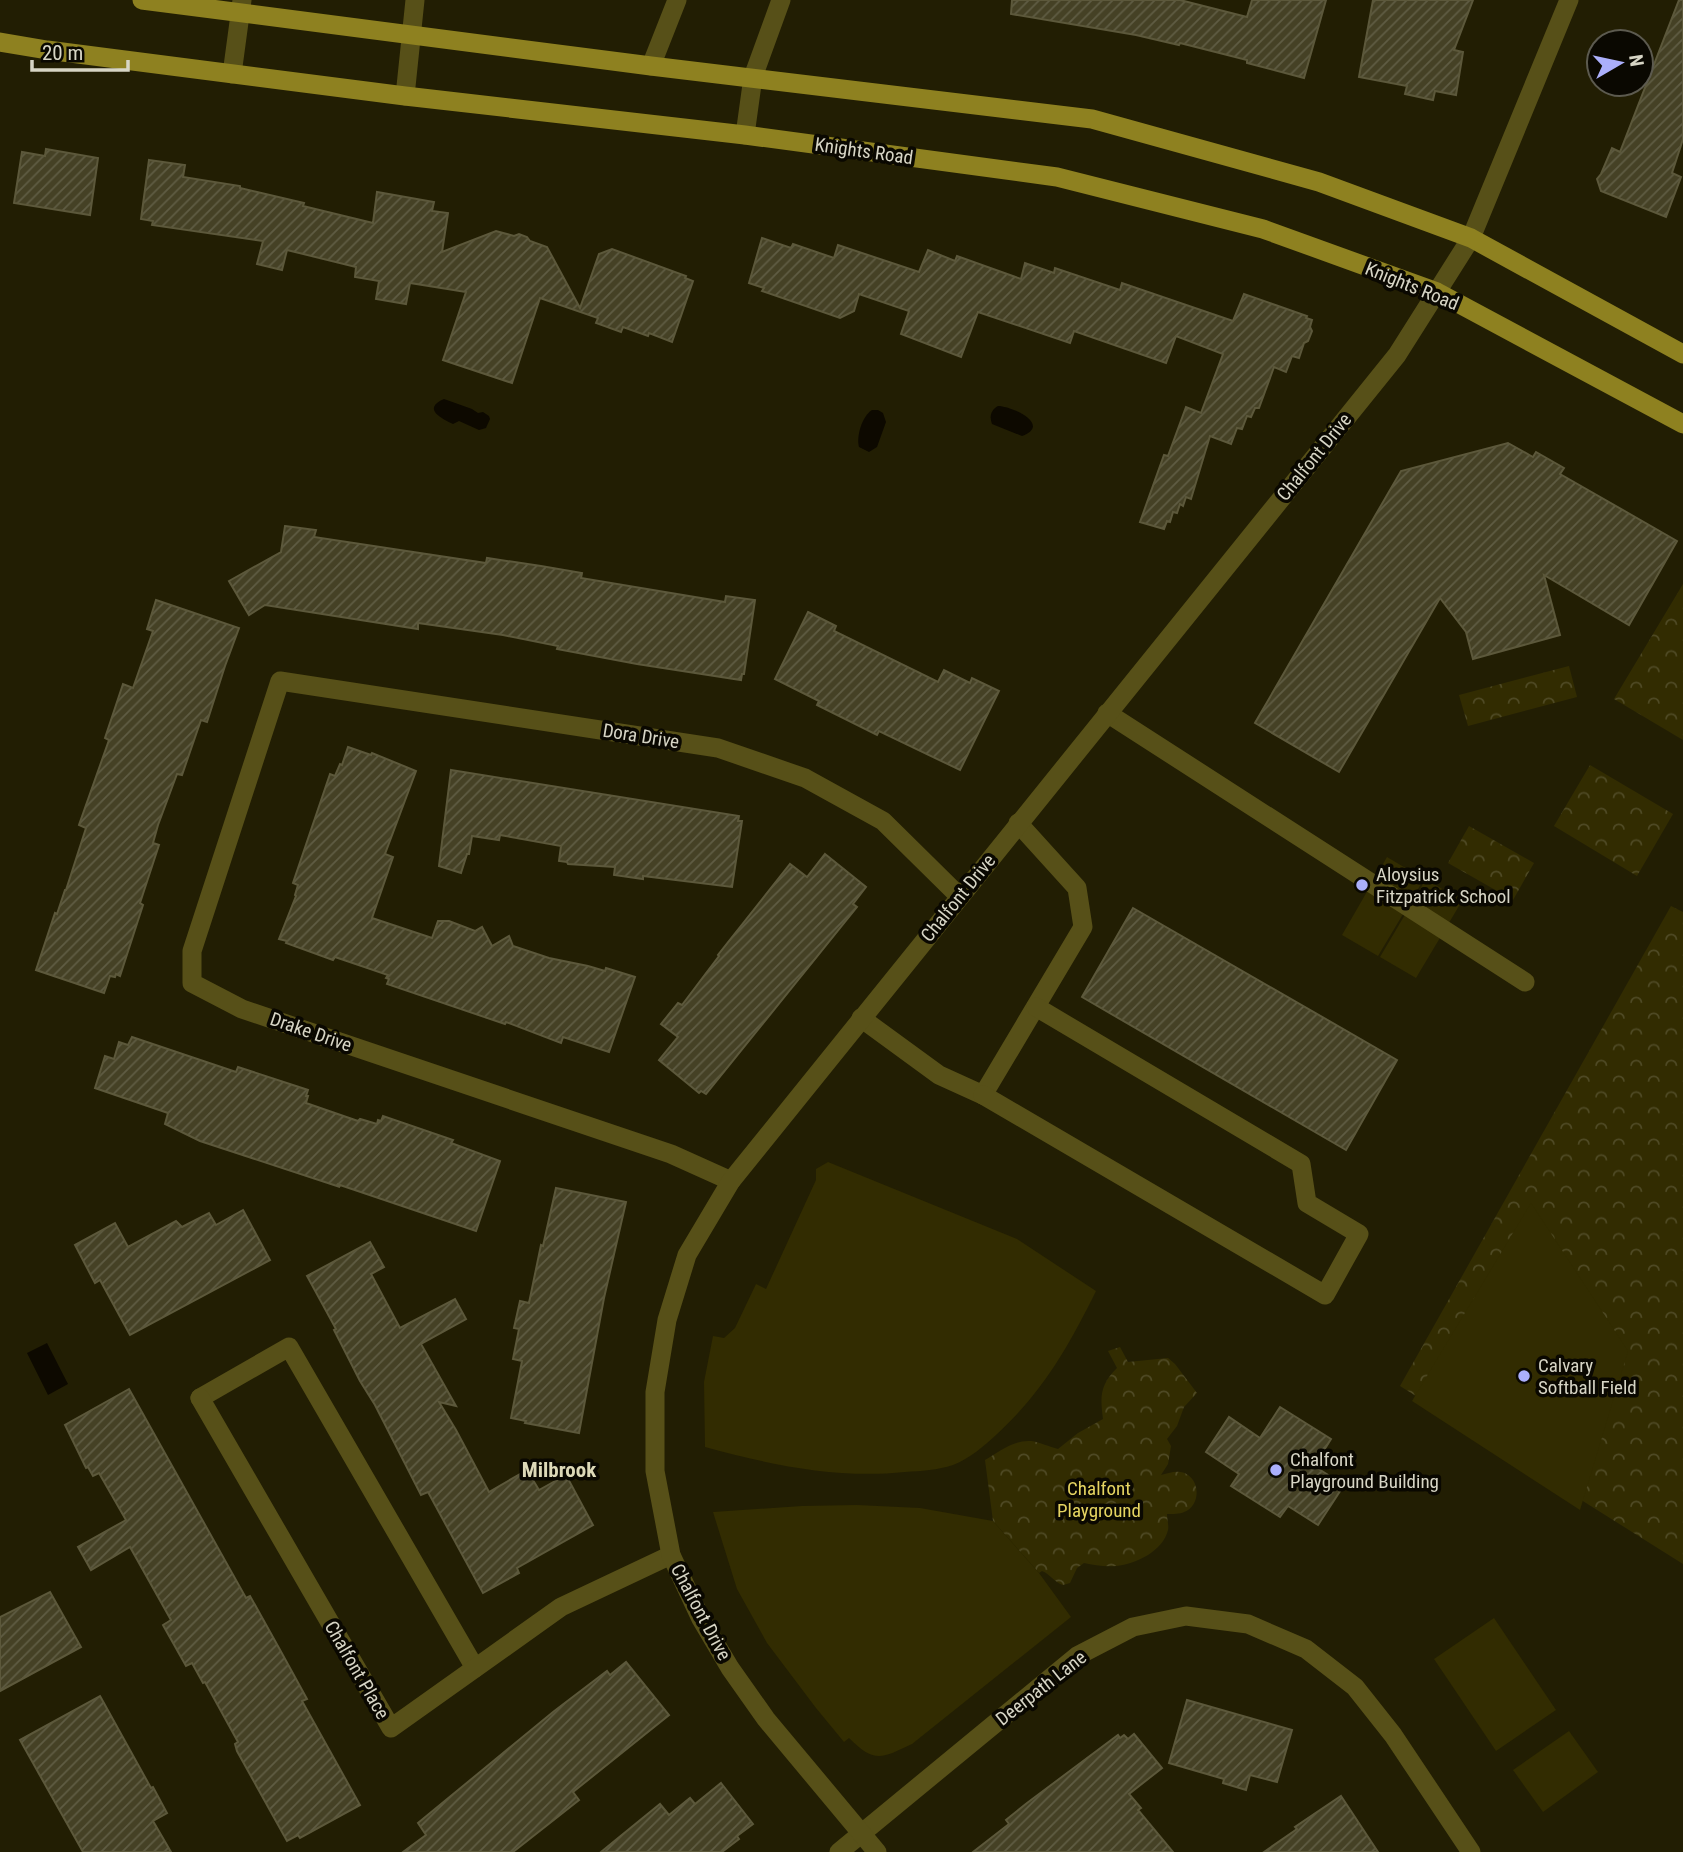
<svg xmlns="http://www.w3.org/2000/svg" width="1683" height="1852" viewBox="0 0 1683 1852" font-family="'Roboto Condensed',sans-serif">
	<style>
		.park { fill: url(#park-crowns) }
		.garden { fill: #322c01 }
		.water { fill: #0d0900 }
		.building { fill: url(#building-hatch); stroke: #5c583b; stroke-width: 2 }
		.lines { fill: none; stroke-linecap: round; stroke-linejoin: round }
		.service { stroke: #575018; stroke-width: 19 }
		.minor { stroke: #575018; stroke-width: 19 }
		.primary { stroke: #8e8120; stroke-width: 19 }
		.poi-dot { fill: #abaffb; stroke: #0a0801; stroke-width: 2.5 }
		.labels { text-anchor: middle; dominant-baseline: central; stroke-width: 7; stroke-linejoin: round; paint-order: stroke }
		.street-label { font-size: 19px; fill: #d7d5c5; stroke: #0a0801 }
		.poi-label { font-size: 19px; fill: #d7d5c5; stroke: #0a0801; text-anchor: start }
		.park-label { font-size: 19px; fill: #e5d461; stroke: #0a0801 }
		.neighbourhood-label { font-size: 21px; font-weight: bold; fill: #ddd9b8; stroke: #0a0801 }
	</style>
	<defs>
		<pattern id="park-crowns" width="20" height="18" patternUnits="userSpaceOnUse" patternTransform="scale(1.75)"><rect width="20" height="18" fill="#322c01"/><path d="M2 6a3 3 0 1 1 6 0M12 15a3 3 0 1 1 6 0" fill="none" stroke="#4f4a25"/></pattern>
		<pattern id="building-hatch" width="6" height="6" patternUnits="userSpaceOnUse" patternTransform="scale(1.75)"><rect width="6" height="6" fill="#454125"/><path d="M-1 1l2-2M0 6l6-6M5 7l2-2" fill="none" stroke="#5f5c43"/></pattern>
	</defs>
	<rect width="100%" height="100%" fill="#221e03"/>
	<g class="park">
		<path d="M1683,584V740L1614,699Z"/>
		<path d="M1569,666L1577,697L1468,726L1459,695Z"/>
		<path d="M1590,765L1673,814L1637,876L1554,826Z"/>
		<path d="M1469,826L1534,863L1513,900L1448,863Z"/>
		<path d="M1671,906L1683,912V1564L1400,1386Z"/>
		<path d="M1120,1347L1128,1362L1168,1358L1175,1364L1197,1393L1184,1407L1177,1426L1167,1439L1171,1446L1168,1464L1161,1475C1169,1473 1180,1469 1188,1475C1201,1484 1199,1507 1184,1512C1180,1514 1172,1514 1167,1514C1167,1519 1169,1526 1168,1530C1163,1551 1136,1564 1116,1566C1105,1567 1094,1565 1084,1563L1077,1568L1070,1583L1063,1585C1054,1582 1050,1574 1042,1571L1039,1573L993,1521L985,1460C999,1452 1013,1440 1031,1441C1040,1442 1049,1447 1058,1449L1078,1433L1103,1419C1100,1396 1100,1385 1117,1368L1108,1351Z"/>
	</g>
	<g class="garden">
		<path d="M1387,857L1424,879L1378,956L1342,935Z"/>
		<path d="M1426,879L1462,901L1416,978L1380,957Z"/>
		<path d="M828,1162L1017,1239L1096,1291C1069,1346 1042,1393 996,1435C984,1446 969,1459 953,1465C938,1470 921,1471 905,1472C837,1479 771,1465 705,1447L704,1382L713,1336L724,1338L735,1328L756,1284L766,1289L816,1180V1169Z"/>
		<path d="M1531,1203L1628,1351L1580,1510L1412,1401Z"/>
		<path d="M857,1505L920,1508L993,1521L1039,1573L1071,1617L912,1744C882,1758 875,1764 849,1738L844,1742L816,1708L767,1643L737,1589L713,1512L802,1506Z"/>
		<path d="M1494,1618L1556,1710L1496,1751L1434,1659Z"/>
		<path d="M1569,1731L1598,1772L1543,1812L1513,1770Z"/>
	</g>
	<g class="water">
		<path d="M444,399L472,409L478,413L483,412L489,416L490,419L486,428L479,430L459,421L453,424C443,419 421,409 444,399Z"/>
		<path d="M998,406C1012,406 1052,425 1022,436L992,424C989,416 991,410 998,406Z"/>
		<path d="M872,410H878L883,413L886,422L877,447L869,452L859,447C856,437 862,416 872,410Z"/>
		<path d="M47,1343L68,1384L48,1395L27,1353Z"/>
	</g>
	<g class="building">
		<path d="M1012,0H1180L1247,17L1252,0H1326L1304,78L1247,63V60L1180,43L1179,45L1136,35L1011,14Z"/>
		<path d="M1373,0H1473L1454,50L1463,52L1456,95L1435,91L1433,100L1405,94L1407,86L1359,77Z"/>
		<path d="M1679,0H1683V139L1672,173L1681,177L1666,217L1601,191L1597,179L1601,174L1612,148L1620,152Z"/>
		<path d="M46,149L98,158L90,215L14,203L22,152L45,156Z"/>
		<path d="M149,160L185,165L183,177L240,186V188L304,203L303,206L373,223L377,192L434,202L432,211L448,213L442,252L496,231L514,236L519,234L527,237L530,241L547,247L580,308L599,254L612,249L686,276L685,278L693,281L672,342L649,333L648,336L623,327L621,332L596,323L598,318L540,298L512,383L443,360L466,292L410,283L406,304L376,299L379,281L355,277L356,267L287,250L282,270L257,264L263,241L152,225L153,221L141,219Z"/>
		<path d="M762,238L791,248L793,244L834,258L838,245L919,272L928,250L955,261L957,256L1021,279L1025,263L1054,273L1055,268L1120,290L1122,283L1233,321L1244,294L1307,316L1306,318L1312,320L1310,327L1312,331L1308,341L1304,343L1299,358L1292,356L1286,372L1274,367L1259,408H1255L1251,417L1247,416L1242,429L1237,428L1231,444L1210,436L1191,499L1186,497L1183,506L1180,504L1177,513L1173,512L1170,522L1167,521L1164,529L1140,522L1164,455L1168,456L1186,407L1201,413L1223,354L1176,336L1166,363L1074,331L1070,343L978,312L961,357L901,334L909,311L859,294L854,311L840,318L762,291L764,288L749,283Z"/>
		<path d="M1508,443L1533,457L1536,452L1564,468L1560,474L1677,541L1629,625L1544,575L1560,635L1473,659L1466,632L1440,598L1339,772L1255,723L1401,471Z"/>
		<path d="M285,526L316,530L314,537L486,563L487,558L541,566L582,573L581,578L725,602L726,596L755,600L744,674H742L741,680L637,664L557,649L558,646L503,635L418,623V629L265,605L249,615L229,581L281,552Z"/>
		<path d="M156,600L239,628L225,666L207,722L201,720L182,775L177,774L158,825L153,843L159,845L140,903L143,905L120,976L116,974L115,977L110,976L104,993L36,970L55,913L57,914L65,890H66L86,828L79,825L109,740L105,738L123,684L133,688L153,631L147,629Z"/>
		<path d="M808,612L836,626L834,631L938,682L944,670L970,683L972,678L999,691L960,770L879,731L877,735L817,705L819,701L775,679Z"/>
		<path d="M348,747L371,755L372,753L416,771L385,854L393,857L372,918L432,938L438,921H449L475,931L482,927L492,946L509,936L513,946L549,958L588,966L605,971L606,968L635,977L609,1052L563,1037L561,1043L506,1022L505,1024L387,984L389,979L386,978L388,975L335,957L333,960L286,943L287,941L279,939L296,896L295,895L298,885L293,883L330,774L335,776L340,764L342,765Z"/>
		<path d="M451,770L739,816L738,821H742L732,887L643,876V879L614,875L615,867L568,864L567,862L559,861L561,846L500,835L499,840L472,836L469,854H467L461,873L439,866Z"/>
		<path d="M825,854L866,887L853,904L857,907L706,1094L701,1091L699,1093L659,1060L678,1037L661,1024L678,1003L682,1005L719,956L718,955L790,864L807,877Z"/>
		<path d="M1133,908L1397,1060L1346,1150L1082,997Z"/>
		<path d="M132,1037L236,1072L238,1067L308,1090L306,1096H308L306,1103L358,1121L360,1119L377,1124L378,1120L381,1121L383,1116L453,1140L451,1143L500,1161L476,1231L337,1184L340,1187L200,1141L165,1124L168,1113L95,1088L105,1056L114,1059L119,1042L128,1045Z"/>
		<path d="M556,1188L626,1202L604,1298L579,1433L525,1423L526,1421L511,1418L522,1361L513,1359L519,1329L514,1328L520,1301L529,1303L541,1245L543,1246Z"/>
		<path d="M243,1210L270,1260L130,1335L100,1280L95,1283L75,1245L115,1223L128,1247L176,1221L182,1227L209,1213L216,1225Z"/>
		<path d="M370,1242L384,1267L371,1274L400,1328L455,1299L466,1319L421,1344L456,1406L439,1402L456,1430L489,1492L527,1470L539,1490L566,1475L593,1525L517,1568L519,1573L483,1593L428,1492L421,1495L375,1405L360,1381L334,1330L336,1329L307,1276Z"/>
		<path d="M129,1389L246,1598L250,1596L279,1648L307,1699L302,1701L360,1805L300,1838L298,1835L287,1841L237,1751L235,1744L238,1742L205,1682L203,1683L192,1663L186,1666L163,1625L171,1620L130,1547L91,1570L78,1547L126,1520L99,1473L93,1476L88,1467L86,1468L65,1425Z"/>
		<path d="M1280,1407L1331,1439L1314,1466L1344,1485L1318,1525L1288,1506L1280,1517L1231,1486L1239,1474L1206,1452L1229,1417L1260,1438Z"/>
		<path d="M50,1592L81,1647L0,1691V1617Z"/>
		<path d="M626,1662L669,1715L573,1792L579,1800L513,1852H403L426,1835L418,1823L553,1712L607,1671L610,1675Z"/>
		<path d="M100,1696L151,1788L153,1787L167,1813L153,1821L171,1852H83L20,1740Z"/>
		<path d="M1187,1700L1292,1730L1277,1782L1250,1775L1246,1790L1223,1783L1224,1779L1169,1763Z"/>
		<path d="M1134,1734L1162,1768L1129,1794L1141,1808L1138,1810L1173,1852H973L1009,1824L1006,1820L1027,1803L1118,1735L1120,1738L1124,1735L1128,1739Z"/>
		<path d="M721,1783L753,1824L737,1836L739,1839L722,1852H601L660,1804L669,1815L690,1798L695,1804Z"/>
		<path d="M1341,1796L1378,1852H1264L1297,1829L1295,1827Z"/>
	</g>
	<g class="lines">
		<g class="service">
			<path d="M651,66L677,0"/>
			<path d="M232,74L242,0"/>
			<path d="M405,96L415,0"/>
			<path d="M745,135L753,77L781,0"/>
			<path d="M1107,713L1525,982"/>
			<path d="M861,1018L939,1075L983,1095L1083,927L1077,888L1018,823"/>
			<path d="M983,1095L1325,1295L1359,1234L1307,1203L1301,1164L1036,1007"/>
			<path d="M200,1398L289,1347L475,1668"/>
		</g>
		<g class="minor">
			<path d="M731,1181L671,1154L242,1009L192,983V951L280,681L718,748L805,778L883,821L959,896"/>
			<path d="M200,1398L391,1728L561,1607L671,1555"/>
			<path d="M839,1852L1077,1656L1133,1627L1186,1616L1248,1624L1306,1649L1355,1687L1393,1735L1471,1852"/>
			<path d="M877,1852L766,1719L730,1668L701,1619L671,1555L655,1471V1392L667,1320L687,1255L731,1181L1397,355L1471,238L1569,0"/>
		</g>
		<g class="primary">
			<path d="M142,0L651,66L1092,119L1319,182L1471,238L1683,354"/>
			<path d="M0,42L47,50L405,96L745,135L1057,177L1263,229L1437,292L1683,424"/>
		</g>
	</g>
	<g class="poi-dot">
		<circle cx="1362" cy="885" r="7"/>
		<circle cx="1524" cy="1376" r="7"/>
		<circle cx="1276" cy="1470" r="7"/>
	</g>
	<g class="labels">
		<g class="street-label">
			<text transform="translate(864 151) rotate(8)">Knights Road</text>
			<text transform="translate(1412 286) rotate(22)">Knights Road</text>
			<text transform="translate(1314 457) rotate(-51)">Chalfont Drive</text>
			<text transform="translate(641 736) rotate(9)">Dora Drive</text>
			<text transform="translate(958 898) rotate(-51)">Chalfont Drive</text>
			<text transform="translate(311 1032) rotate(19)">Drake Drive</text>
			<text transform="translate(701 1612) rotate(62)">Chalfont Drive</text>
			<text transform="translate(357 1670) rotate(60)">Chalfont Place</text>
			<text transform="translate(1041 1688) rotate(-38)">Deerpath Lane</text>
		</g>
		<g class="poi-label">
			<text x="1376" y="874">Aloysius<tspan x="1376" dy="22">Fitzpatrick School</tspan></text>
			<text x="1538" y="1365">Calvary<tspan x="1538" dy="22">Softball Field</tspan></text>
			<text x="1290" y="1459">Chalfont<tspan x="1290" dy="22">Playground Building</tspan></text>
		</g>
		<g class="park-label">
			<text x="1099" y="1488">Chalfont<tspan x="1099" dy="22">Playground</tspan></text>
		</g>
		<g class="neighbourhood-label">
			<text x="559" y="1470">Milbrook</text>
		</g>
	</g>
	<g transform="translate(1620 63) rotate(81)"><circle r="33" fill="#0a0801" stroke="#5c5a4f" stroke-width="2"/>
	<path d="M0-5L12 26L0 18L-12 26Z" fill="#abaffb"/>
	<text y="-10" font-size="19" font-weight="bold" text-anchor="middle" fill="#d7d5c5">N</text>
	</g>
	<path d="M32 60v10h96v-10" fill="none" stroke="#d7d5c5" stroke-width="3.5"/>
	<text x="42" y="60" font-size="21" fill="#d7d5c5" stroke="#0a0801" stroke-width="5" paint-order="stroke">20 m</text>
</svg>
